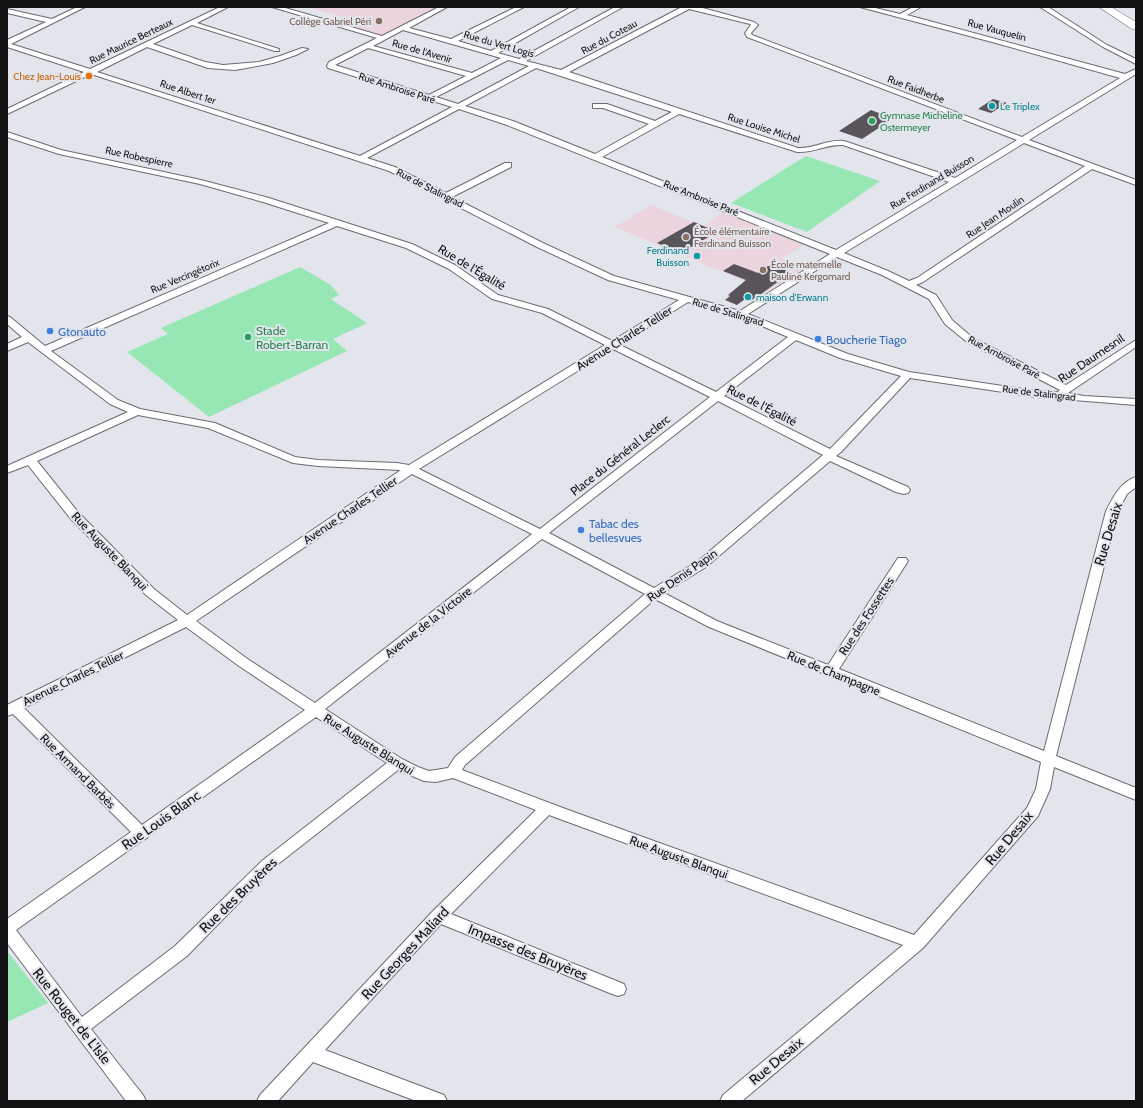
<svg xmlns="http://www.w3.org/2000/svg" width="1143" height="1108" font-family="Cabin,sans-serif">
	<rect width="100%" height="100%" fill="#e3e5ec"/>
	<!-- education -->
	<path fill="#ecd4de" d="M307 7H440L388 34 381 35 340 23 349 19Z
		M651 205 703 226 724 211 806 244 782 258 805 268 768 291 615 227Z"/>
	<!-- green -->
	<path fill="#97e7b4" d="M806 156 880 181 807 232 731 203Z
		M300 267 331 285 339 295 331 299 367 323 333 339 347 351 209 417 127 352 168 334 161 328Z
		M7 951 48 1003 7 1022Z"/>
	<!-- building -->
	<path fill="#585459" d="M993 99 1007 103 991 113 978 109Z
		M871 110 879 113 882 111 897 116 862 139 839 131Z
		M694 222 717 232 681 253 657 243Z
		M734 264 758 273 768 266H775L791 272 760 295 750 301 745 299 737 305 725 300 730 296 728 295 746 280 723 271Z"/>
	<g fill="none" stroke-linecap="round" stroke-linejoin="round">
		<!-- street casing -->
		<g stroke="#6a6b71" stroke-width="2">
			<path id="street" d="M77 7H85L11 44 90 69 220 7H228L197 23 279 49V51H275L192 25 153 44 205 62 223 65 259 62 280 56 302 48 308 49 296 55 273 63 235 70 208 68 147 47 97 72 360 156 452 107 328 68 327 66 329 62 377 38 272 7H282L382 36 439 7H447L409 28 451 39 516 7H524L458 41 491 51 571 7H579L498 53 519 59 615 7H623L526 61 561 70 682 7H699L754 22 758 25 751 33 752 35 1022 137 1120 78 992 42 860 7H871L900 14 913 7H921L907 15 1125 74 1136 69V74L1029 140 1136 180V185L1092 169 923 282 916 285 936 295 952 320 973 338 1066 385 1136 340V347L1068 393 1084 396 1136 399V405L1036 397 910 378 841 452 836 456 908 487 910 490 908 493 904 494 896 492 830 461 706 567 664 593 717 621 828 665 898 558H906L908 561 839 669 1044 751 1106 511C1113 498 1120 482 1136 477V487L1127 494 1118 511 1056 756 1136 788V800L1054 767 1050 789 1038 816 923 948 742 1101H720L723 1095 903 945 549 815 451 914 624 984 626 989 624 994 618 996 612 994 441 924 325 1050 444 1095 447 1101H416L313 1062 278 1101H257L260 1095 433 911 536 810 453 778 436 782 424 781 398 770 273 868 187 956 91 1029 143 1095 146 1101H126L7 943V919L131 832 13 714 7 716V705L178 620 146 595 70 518 28 465 7 473V466L128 412 110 404 28 342 7 351V344L22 337 7 324V316L10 317 45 346 329 223 263 202 200 184 59 154 7 137V132L61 150 201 180 269 198 412 244 455 265 498 295 548 309 612 341 679 300 608 280 537 247 389 171 91 74 7 114V109L84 72 7 47V40L46 22 7 13V9L52 19ZM689 9 750 24 751 25 745 33 747 37 1017 140 955 178 844 141C827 139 814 149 798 148L569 72ZM403 30 501 58 472 73 373 46ZM368 48 466 76 429 95 335 65ZM508 60 529 66 458 104 436 97ZM536 68 672 112 655 121 607 104H593V108H603L649 124 595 154 513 121 465 106ZM459 109 507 125 830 254 740 311 614 276 543 243 452 197 511 167V163H505L446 193 395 167 367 158ZM679 114 797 152C813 153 827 144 843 145L949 182 836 250 602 157ZM1024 143 1085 166 917 278 909 281 888 271 844 253ZM337 226 406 248 449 269 492 299 542 313 605 345 409 465 397 463 318 460 295 457 215 423 140 409 118 400 51 351ZM837 257 882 275 929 299 945 324 967 342 1060 390 1058 392 1036 391 909 372 848 354 748 314ZM688 302 738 316 788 337 716 392 620 345ZM796 340 840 358 901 376 830 449 724 396ZM613 349 710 397 540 529 419 469ZM718 401 823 455 698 561 654 588 549 533ZM138 415 208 428 293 463 318 466 401 470 187 615 154 589 78 512 37 461ZM412 474 532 534 315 703 249 660 196 621ZM542 539 645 594 455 757 448 768 429 771 418 767 402 759 325 709ZM655 599 709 627 1041 762 1036 789 1027 808 914 935 571 811 462 770 465 765ZM186 627 239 666 305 710 142 825 24 708ZM316 717 387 763 263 860 175 946 82 1017 16 930 143 840 147 838 148 836Z
				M1040 7H1048L1107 45 1136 59V64L1103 47Z"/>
		</g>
		<!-- primary casing -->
		<g stroke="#6a6b71" stroke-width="1">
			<path id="primary" d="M1099 7H1111L1136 22V30L1132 29Z"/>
		</g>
		<!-- street -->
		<use href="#street" fill="#fff" fill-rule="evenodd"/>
		<!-- primary -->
		<use href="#primary" fill="#fff" fill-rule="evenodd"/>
	</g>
	<!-- markers -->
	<g fill="#8d6e63" stroke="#e3e5ec" stroke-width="1.5">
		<circle cx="379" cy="21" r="4"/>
		<circle cx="686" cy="237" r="4"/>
		<circle cx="763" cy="270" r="4"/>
	</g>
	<circle fill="#e8710a" stroke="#e3e5ec" stroke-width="1.5" cx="89" cy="76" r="4"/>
	<g fill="#0f9aa8" stroke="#e3e5ec" stroke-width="1.5">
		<circle cx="992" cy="106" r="4"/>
		<circle cx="697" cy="256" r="4"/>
		<circle cx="748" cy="297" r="4"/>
	</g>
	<g fill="#2e9e5b" stroke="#e3e5ec" stroke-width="1.5">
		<circle cx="872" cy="121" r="4"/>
		<circle cx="248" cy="337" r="4"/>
	</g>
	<g fill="#3f7fe0" stroke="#e3e5ec" stroke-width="1.5">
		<circle cx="50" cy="331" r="4"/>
		<circle cx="818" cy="339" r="4"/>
		<circle cx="581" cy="530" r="4"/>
	</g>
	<g text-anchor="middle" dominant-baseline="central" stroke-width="4" stroke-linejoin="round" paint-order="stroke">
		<!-- far-education labels -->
		<g font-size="10" fill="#785e54" stroke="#e3e5ec" text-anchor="start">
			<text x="371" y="21" text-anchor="end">Collège Gabriel Péri</text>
			<text x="694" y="231">École élémentaire<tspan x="694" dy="12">Ferdinand Buisson</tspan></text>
			<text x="771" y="264">École maternelle<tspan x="771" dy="12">Pauline Kergomard</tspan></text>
		</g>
		<!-- far-street labels -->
		<g font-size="10" fill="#121215" stroke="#e3e5ec">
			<text transform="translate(997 30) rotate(15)">Rue Vauquelin</text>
			<text transform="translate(609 37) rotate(-28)">Rue du Coteau</text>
			<text transform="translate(131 41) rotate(-26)">Rue Maurice Berteaux</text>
			<text transform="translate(499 44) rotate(16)">Rue du Vert Logis</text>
			<text transform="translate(422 51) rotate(16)">Rue de l'Avenir</text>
			<text transform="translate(397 88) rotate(18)">Rue Ambroise Paré</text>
			<text transform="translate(916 89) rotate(21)">Rue Faidherbe</text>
			<text transform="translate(188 92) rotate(18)">Rue Albert 1er</text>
			<text transform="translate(764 128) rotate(18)">Rue Louise Michel</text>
			<text transform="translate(139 157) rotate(12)">Rue Robespierre</text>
			<text transform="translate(932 182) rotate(-31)">Rue Ferdinand Buisson</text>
			<text transform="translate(430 188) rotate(27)">Rue de Stalingrad</text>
			<text transform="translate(701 198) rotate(22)">Rue Ambroise Paré</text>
			<text transform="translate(995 217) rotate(-34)">Rue Jean Moulin</text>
			<text transform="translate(185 276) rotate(-23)">Rue Vercingétorix</text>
			<text transform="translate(728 312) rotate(17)">Rue de Stalingrad</text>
			<text transform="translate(1004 357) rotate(28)">Rue Ambroise Paré</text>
			<text transform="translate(1039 393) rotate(7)">Rue de Stalingrad</text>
		</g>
		<!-- far-food labels -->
		<g font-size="10" fill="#c56008" stroke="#e3e5ec" text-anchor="end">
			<text x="81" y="76">Chez Jean-Louis</text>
		</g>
		<!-- far-culture labels -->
		<g font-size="10" fill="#0d838f" stroke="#e3e5ec" text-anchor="start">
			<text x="1000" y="106">Le Triplex</text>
			<text x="689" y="250" text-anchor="end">Ferdinand<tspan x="689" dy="12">Buisson</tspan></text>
			<text x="756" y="297">maison d'Erwann</text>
		</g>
		<!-- far-leisure labels -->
		<g font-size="10" fill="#27864d" stroke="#e3e5ec" text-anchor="start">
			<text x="880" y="115">Gymnase Micheline<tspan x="880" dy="12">Ostermeyer</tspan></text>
		</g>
		<!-- street labels -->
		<g font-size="12" fill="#121215" stroke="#e3e5ec">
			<text transform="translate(472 267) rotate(31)">Rue de l'Égalité</text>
			<text transform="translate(624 338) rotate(-32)">Avenue Charles Tellier</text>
			<text transform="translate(1091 358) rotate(-34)">Rue Daumesnil</text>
			<text transform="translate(762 405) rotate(27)">Rue de l'Égalité</text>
			<text transform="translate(620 455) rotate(-38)">Place du Général Leclerc</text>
			<text transform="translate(350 510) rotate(-34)">Avenue Charles Tellier</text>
			<text transform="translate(110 551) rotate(46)">Rue Auguste Blanqui</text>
			<text transform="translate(682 575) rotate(-35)">Rue Denis Papin</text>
			<text transform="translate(866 616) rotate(-57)">Rue des Fossettes</text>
			<text transform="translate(428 622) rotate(-38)">Avenue de la Victoire</text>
			<text transform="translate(834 673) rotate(22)">Rue de Champagne</text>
			<text transform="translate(73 678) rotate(-26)">Avenue Charles Tellier</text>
			<text transform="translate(369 744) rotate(32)">Rue Auguste Blanqui</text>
			<text transform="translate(78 771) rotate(45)">Rue Armand Barbès</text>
			<text transform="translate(679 857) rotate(20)">Rue Auguste Blanqui</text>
		</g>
		<!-- leisure labels -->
		<g font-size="12" fill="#27864d" stroke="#e3e5ec" text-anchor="start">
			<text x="256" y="330">Stade<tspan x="256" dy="14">Robert-Barran</tspan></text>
		</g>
		<!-- shop labels -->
		<g font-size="12" fill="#366cbe" stroke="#e3e5ec" text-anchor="start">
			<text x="58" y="331">Gtonauto</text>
			<text x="826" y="339">Boucherie Tiago</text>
			<text x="589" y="523">Tabac des<tspan x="589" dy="14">bellesvues</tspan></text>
		</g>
		<!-- near-street labels -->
		<g font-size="14" fill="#121215" stroke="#e3e5ec">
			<text transform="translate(1108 534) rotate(-73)">Rue Desaix</text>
			<text transform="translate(161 820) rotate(-35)">Rue Louis Blanc</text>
			<text transform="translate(1009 838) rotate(-50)">Rue Desaix</text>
			<text transform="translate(238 895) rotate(-44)">Rue des Bruyères</text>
			<text transform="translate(528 952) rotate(22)">Impasse des Bruyères</text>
			<text transform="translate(405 953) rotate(-47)">Rue Georges Maliard</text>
			<text transform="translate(72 1016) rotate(52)">Rue Rouget de L'Isle</text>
			<text transform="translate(776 1061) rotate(-40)">Rue Desaix</text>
		</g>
	</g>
	<!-- border -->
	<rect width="1143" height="1108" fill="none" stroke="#121215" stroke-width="16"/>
</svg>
